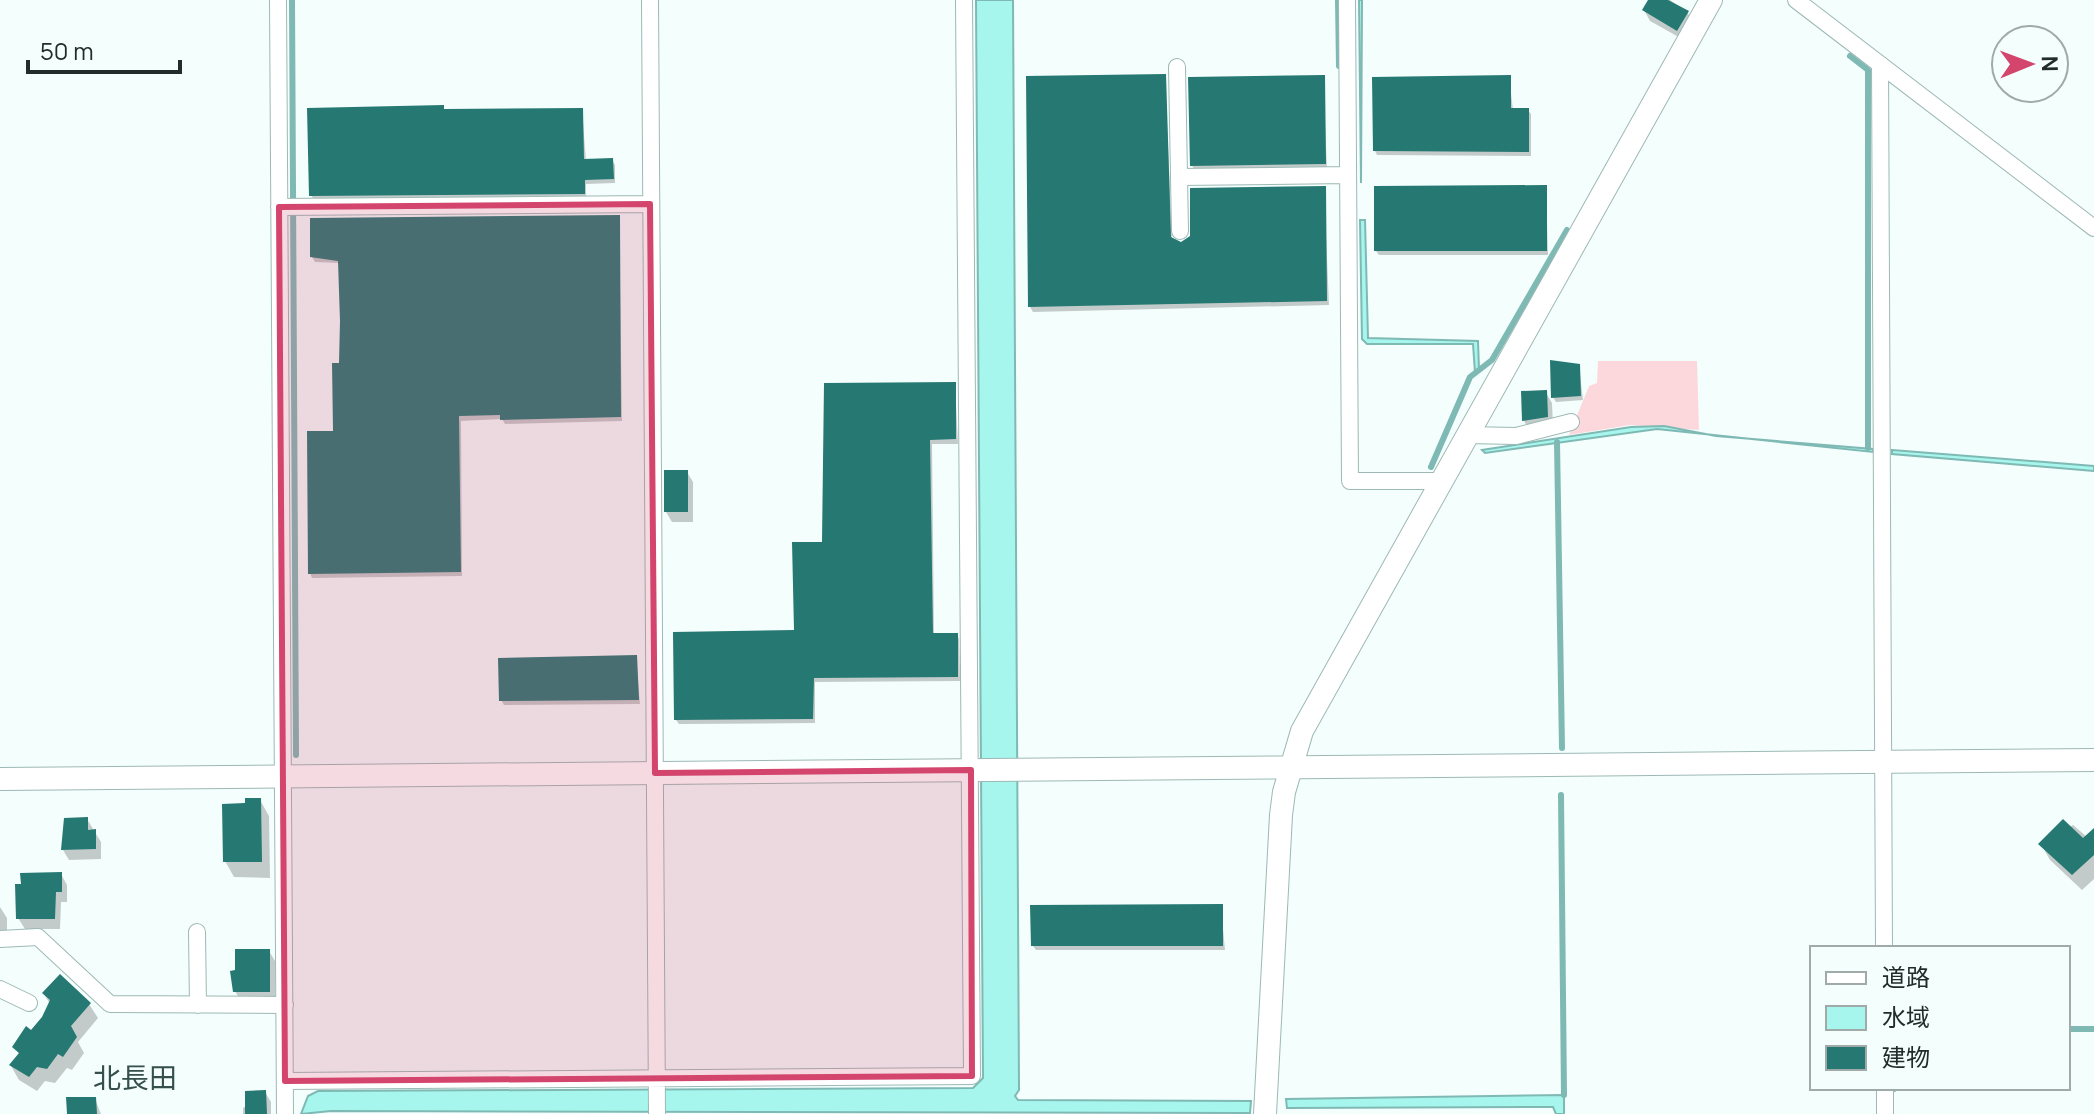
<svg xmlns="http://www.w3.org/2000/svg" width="2094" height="1114" font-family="Manrope,'Noto Sans JP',sans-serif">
	<rect width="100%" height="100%" fill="#f3fefd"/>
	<!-- green -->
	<path fill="#fcd8dd" d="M1598 361H1697L1699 430 1630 425 1569 435 1589 386 1597 383Z"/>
	<!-- water -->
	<path fill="#a7f6ee" stroke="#7fb9b4" stroke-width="2" d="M976 0H1013L1019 1090 1015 1096 1018 1100 1251 1101 1250 1113 331 1111 301 1114 308 1096 318 1091 973 1088 983 1078Z
		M1359 0H1362L1361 183Z
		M1360 220H1365L1368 338 1478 341 1479 370 1475 372 1473 344H1367L1362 339Z
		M1664 426 1716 436 1873 449V452L1657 429 1485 453 1482 450 1631 427Z
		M1892 450 2094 466V471L1892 454Z
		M1564 1095V1114H1556L1553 1107 1287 1108 1286 1099Z"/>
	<!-- shadow -->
	<path fill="#0003" d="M1651 0H1670L1687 12 1694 23 1684 40 1650 21 1644 10Z
		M1165 76 1172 240 1181 244 1324 188 1329 305 1033 312 1030 307Z
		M1323 77 1327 168 1194 170 1192 165Z
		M1509 77 1513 110H1528L1531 114V156L1377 155 1375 151Z
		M582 110 586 161 612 160 615 165V183L586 184V198L314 200 311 195Z
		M1546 187 1548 255H1379L1376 251Z
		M619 217 622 421 505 424 502 419 461 421 462 576 312 578 310 573 336 433 341 365 340 263 315 262 312 257Z
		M1579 366 1583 400 1556 402 1553 397Z
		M955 384 958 444H932L934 635H957L959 639 960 681 815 682V723L679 724 676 720 796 632 824 544Z
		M1546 393 1552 403 1553 427 1530 431 1524 421Z
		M687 472 693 482V522H672L666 512Z
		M636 657 640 704 504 705 501 700Z
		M260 800 269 816 270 878 234 877 225 861 247 805Z
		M87 819 101 842V859L69 860 63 850Z
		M2073 825 2094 843V879L2082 890 2050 860 2041 844Z
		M61 874 67 885V902H61L60 929H25L18 918Z
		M1221 906 1225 950H1036L1033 946Z
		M0 907 7 918V936H0Z
		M269 951 275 961V1002H241L235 991 237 972Z
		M44 994 89 1004 98 1018 78 1042 84 1053 72 1070 67 1068 55 1083 45 1081 37 1091 19 1080 11 1066 20 1055 15 1047 44 1018 50 1004Z
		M265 1092 271 1102V1114H243V1108Z
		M95 1099 101 1114H69Z"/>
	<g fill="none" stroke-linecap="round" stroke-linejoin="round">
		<!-- stream -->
		<path stroke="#7fb9b4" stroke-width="6" d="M292 0 296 755
			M1338 0 1339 66
			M1850 56 1868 70V448
			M1557 442 1562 748
			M1431 467 1470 377 1492 360 1567 230
			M1561 795 1564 1095
			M2068 1029H2094
			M1894 1089V1088"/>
	</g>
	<!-- building -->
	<path fill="#267872" d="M1648 0H1668L1689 11 1677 31 1642 10Z
		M1166 74 1171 237 1181 242 1190 236V188L1326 186 1327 301 1028 307 1026 76Z
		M1325 75 1326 164 1190 166 1188 77Z
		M1511 75V108H1529V152L1373 151 1372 77Z
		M444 105V109L583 108 584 159 613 158 614 179 585 180V194L309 196 307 108Z
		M1547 185V251H1374V186Z
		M620 215 621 417 500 420V415L459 416 461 572 308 574 307 431H333L332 363H339L340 321 338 261 310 257V218Z
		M1550 360 1580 364 1581 396 1551 398Z
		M956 382V439L930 440 933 633H958V677L814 678 813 719 674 720 673 632 794 630 792 542H822L824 383Z
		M1547 390 1548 417 1522 421 1521 391Z
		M664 470H688V512H664Z
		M637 655 639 700 499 701 498 658Z
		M245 798H261L262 862H223L222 804 245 803Z
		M88 817V830L96 829V849L61 850 64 818Z
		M2063 819 2083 838 2094 828V855L2072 875 2038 844Z
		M62 872V892H56L55 919H16L15 884H21L20 873Z
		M1223 904V946H1031L1030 905Z
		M235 949H270V992H233L230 971 235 970Z
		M60 974 91 1003 71 1026 77 1037 63 1057 58 1054 47 1069 37 1067 29 1077 9 1065 19 1053 12 1047 26 1026 31 1030 42 1017 50 1000 42 993Z
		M266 1090 267 1114H245V1091Z
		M66 1097H96L97 1114H67Z"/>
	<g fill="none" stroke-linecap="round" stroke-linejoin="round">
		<!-- minor casing -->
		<g stroke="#9db9b5" stroke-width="18">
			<path id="minor" d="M278 0 285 1114
				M650 0 657 1114
				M1347 0 1350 481H1442
				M1796 0 2094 228
				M1880 64 1884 948
				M1177 67 1180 231
				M1179 177 1348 175
				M279 207 650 204
				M1467 435 1516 436 1571 422
				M197 932 198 1005
				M0 939 38 937 110 1004 285 1005
				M0 989 29 1003
				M285 1081 972 1076 964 0
				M1885 1088V1114"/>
		</g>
		<!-- tertiary casing -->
		<g stroke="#9db9b5" stroke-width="24">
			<path id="tertiary" d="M0 779 2094 760
				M1265 1114 1281 815 1284 792 1302 731 1711 0"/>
		</g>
		<!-- minor -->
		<use href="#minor" stroke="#fff" stroke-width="16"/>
		<!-- tertiary -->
		<use href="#tertiary" stroke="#fff" stroke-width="22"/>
	</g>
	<!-- marked area -->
	<path fill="#d3456c" fill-opacity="0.2" stroke="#d3456c" stroke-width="6" stroke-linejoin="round" d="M650 204 655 773 971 770 972 1076 285 1081 279 207Z"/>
	<g text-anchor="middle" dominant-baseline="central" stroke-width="8" stroke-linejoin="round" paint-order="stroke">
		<!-- quarter labels -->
		<g font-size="28" fill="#354f4c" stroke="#f3fefd">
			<text x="135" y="1077">北長田</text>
		</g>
	</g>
	<!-- legend -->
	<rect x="1810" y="946" width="260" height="144" fill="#f3fefd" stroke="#9faaa9" stroke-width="2"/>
	<rect x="1826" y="972" width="40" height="12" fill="#ffffff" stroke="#9faaa9" stroke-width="2"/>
	<text x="1882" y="986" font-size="24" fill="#212c2b">道路</text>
	<rect x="1826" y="1006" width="40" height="24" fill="#a7f6ee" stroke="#9faaa9" stroke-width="2"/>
	<text x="1882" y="1026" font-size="24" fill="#212c2b">水域</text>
	<rect x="1826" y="1046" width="40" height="24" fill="#267872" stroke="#9faaa9" stroke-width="2"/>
	<text x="1882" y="1066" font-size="24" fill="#212c2b">建物</text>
	<!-- north arrow -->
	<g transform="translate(2030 64) rotate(89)"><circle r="38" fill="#f3fefd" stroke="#9faaa9" stroke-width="2"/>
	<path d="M0-6L14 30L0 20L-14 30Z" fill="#d3456c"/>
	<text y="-12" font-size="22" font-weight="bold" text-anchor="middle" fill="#212c2b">N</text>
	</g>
	<!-- scale -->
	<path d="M28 60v12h152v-12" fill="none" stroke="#212c2b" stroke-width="4"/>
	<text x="40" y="60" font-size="24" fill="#212c2b" stroke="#f3fefd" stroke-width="6" paint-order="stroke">50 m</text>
</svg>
